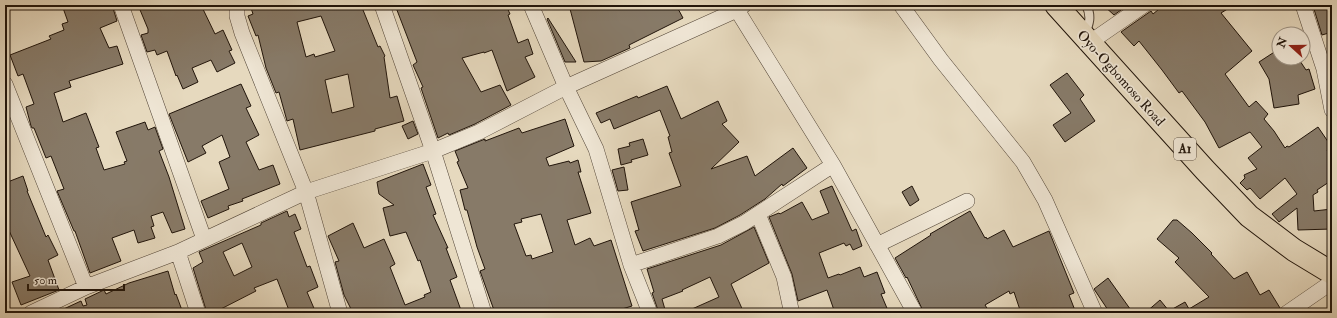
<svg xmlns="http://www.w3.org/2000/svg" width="1337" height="318" font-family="'IM FELL Double Pica',serif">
	<rect width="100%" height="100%" fill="#e6d9be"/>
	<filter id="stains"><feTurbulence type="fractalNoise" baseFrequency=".005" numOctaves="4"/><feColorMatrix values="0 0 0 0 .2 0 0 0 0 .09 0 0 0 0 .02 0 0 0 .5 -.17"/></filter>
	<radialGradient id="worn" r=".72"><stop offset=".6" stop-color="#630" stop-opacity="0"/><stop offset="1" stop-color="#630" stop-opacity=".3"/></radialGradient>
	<!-- building -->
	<path fill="#877a68" stroke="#20140a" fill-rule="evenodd" d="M62 5H112L117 21 100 28 109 48 117 46 123 64 69 81 71 87 54 93 63 122 86 113 99 147 96 148 104 170 125 164 124 162 127 161 116 132 145 122 148 130 155 127 163 149 159 151 169 177 185 229 172 233 163 212 151 216 154 226 151 227 155 238 138 243 134 230 112 238 121 261 90 273 75 231H74L57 191 64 189 51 156 46 158 34 128H32L31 126 26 107 34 104 23 74 18 76 10 55 51 39 49 36 64 30 62 24 68 22Z
		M138 5H201L215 34 223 30 232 50 229 51 235 63 217 72 211 60 192 68 198 82 183 89 177 75 176 76 167 51 157 55 155 50 147 52 141 35 148 33V29Z
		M250 5H361L378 47 380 46 385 56 384 57 390 98 397 96 404 121 375 129V131L300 150 293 119 287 121 279 92 276 93 266 68 258 35 256 36 248 16 253 14ZM321 16 335 51 315 57 314 54 306 57 297 22ZM348 74 354 107 332 113 325 80Z
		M395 5H506L510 14 508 15 518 43 528 39 533 54 525 57 535 77 507 91 492 50 484 53V52L462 58 481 92 500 85 511 105 475 124 449 135 448 133 438 138 421 88 423 87 413 65 417 62Z
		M569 5H676L683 18 629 45 630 48 601 61 584 62Z
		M1103 5H1128L1114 15Z
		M1164 5H1234L1221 13 1252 51 1225 74 1249 107 1256 101 1268 114 1264 119 1274 131 1285 148 1287 146 1289 147 1318 127 1331 146 1327 150 1332 158V180L1317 190 1318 192 1313 195 1314 211 1332 209V229L1298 230 1297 208 1279 222 1272 214 1297 194 1285 178 1260 199 1250 188 1247 190 1240 183 1245 178 1244 175 1257 169 1248 158 1262 147 1250 132 1219 148 1205 122 1182 91 1179 93 1162 70 1139 41 1134 46 1121 32 1151 11 1153 14Z
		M1317 5H1332V32L1322 35 1313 6Z
		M548 18 576 62H565L547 19Z
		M1279 49V58H1298L1306 70 1309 69 1315 89 1298 95 1299 104 1274 108 1269 79 1259 62Z
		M1067 73 1084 95 1080 99 1095 121 1065 142 1053 125 1071 113 1050 85Z
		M241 84 251 106 246 108 259 135 246 142 259 170 273 165 280 184 242 199 243 201 228 206 229 209 208 218 201 201 229 189 219 162 230 157 222 135 202 146 206 153 188 162 169 114Z
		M667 86 681 119 718 101 727 121 722 124 739 142 711 169 747 156 755 176 793 148 807 168 783 186 782 184 765 199 740 215 715 228 643 251 635 231 639 230 631 202 681 186 669 153 672 152 668 137 670 136 660 110 614 129 610 119 601 123 596 113 637 96 638 98Z
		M565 119 574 146 546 158 549 166 569 161 570 163 578 160 581 172H578L591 213 567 220 575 245 590 238 594 246 611 240 632 306 609 313H495L480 271 485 269 477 247 467 210H465L460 190 468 188 457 162 459 161 455 151 485 139V141L519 128 522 133ZM541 214 553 252 532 259 531 255 526 256 514 224 522 222 521 219Z
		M413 121 418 134 408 139 402 126Z
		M643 139 648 155 631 160 632 162 621 165 618 149 630 146 629 143Z
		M423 164 431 185 426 187 436 214 433 215 448 248H446L457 277 450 280 462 313H353L344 295 335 262 339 261 328 236 353 223 364 248 384 239 395 264 390 267 405 305 425 297 424 295 431 292 420 260 418 261 406 232 390 236 383 208 394 205 379 194 377 182Z
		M624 167 628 190 618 191 612 170Z
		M23 176 28 191H27L46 237 48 235 58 255 48 260 59 290 21 305 12 282 30 276 5 222V183Z
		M832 186 852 231 856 229 862 246 853 250 850 244 846 246 844 243 819 253 828 278 839 274 840 275 860 267 864 277 877 272 885 293 881 294 889 313H835L827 290 798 301 792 274 769 217 779 213 780 214 802 202 812 220 829 213 820 191Z
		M912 186 919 200 910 206 902 192Z
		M287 211 289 217 295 214 301 229 294 232 307 267 310 266 318 287 307 292 316 313H290L277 279 254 288 256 291 217 311 207 313 193 268 203 262 199 252 261 225V223ZM242 243 252 267 234 276 223 252Z
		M970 211 985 238 986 237 987 239 1004 230 1013 247 1049 231 1074 293 1069 295 1076 313H1021L1014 292 1010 294 1009 291 985 305 990 313H924L907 277 906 278 895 258 931 235 930 234Z
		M1173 220H1177L1192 233 1212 253 1211 254 1234 279 1247 272 1260 295 1269 290 1280 308 1278 312 1276 313H1145L1160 300 1169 311 1185 302 1189 309 1209 297 1175 262 1179 258 1157 239Z
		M754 227 769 263 731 284 744 313H683L719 297 710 277 682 290 683 291 662 299 666 313H659L652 293 654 292 647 269 721 245Z
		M168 271 175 295 176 294 183 313H55L81 301 83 306 87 305 85 299 104 290 106 294 129 283Z
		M1108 278 1133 313H1110L1094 289Z"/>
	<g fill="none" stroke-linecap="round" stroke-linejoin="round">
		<!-- service casing -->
		<g stroke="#524537" stroke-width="10">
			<path id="service" d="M1085 34C1089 24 1092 16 1086 5"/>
		</g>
		<!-- minor casing -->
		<g stroke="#524537" stroke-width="16">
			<path id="minor" d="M121 5 204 239
				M237 5V16L242 33 306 192 340 313
				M382 5 433 151 484 313
				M531 5 566 87 596 149 631 265 650 313
				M901 5 941 60 1023 162 1045 200 1095 313
				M1303 5 1324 69 1332 110
				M737 10 833 165 915 313
				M1089 43 1144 5
				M5 84 86 287
				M758 214 784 277 790 305 792 313
				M877 245 967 201
				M178 252 198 313
				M631 265 718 236 744 223 833 165
				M31 313 86 287 178 252 306 192 433 151 479 132 566 87 737 10 744 5
				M1287 313 1332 282"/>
		</g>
		<!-- trunk casing -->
		<g stroke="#20140a" stroke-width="24">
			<path id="trunk" d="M1056 5 1205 170 1249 216 1294 250 1332 273"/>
		</g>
		<!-- service -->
		<use href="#service" stroke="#efe6d5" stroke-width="8"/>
		<!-- minor -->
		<use href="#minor" stroke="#efe6d5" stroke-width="15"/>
		<!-- trunk -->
		<use href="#trunk" stroke="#e6d9be" stroke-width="22"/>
	</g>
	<g text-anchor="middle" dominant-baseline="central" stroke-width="3.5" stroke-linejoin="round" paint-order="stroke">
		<!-- shield labels -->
		<rect fill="#efe6d5" stroke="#5e5347" stroke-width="1" x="1174" y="138" width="22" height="22" rx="3"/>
		<g font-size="13" font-weight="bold" fill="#20140a">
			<text x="1185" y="149">A1</text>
		</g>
		<!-- street labels -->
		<g font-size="14" fill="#20140a" stroke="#efe6d5">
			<text transform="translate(1121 78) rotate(48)">Oyo-Ogbomoso Road</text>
		</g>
	</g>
	<!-- margin -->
	<rect width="1337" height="318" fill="none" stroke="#e6d9be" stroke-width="20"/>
	<rect x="6" y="6" width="1325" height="306" fill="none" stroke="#20140a" stroke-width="2"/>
	<rect x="10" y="10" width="1317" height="298" fill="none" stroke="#20140a"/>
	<!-- north arrow -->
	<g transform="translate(1291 46) rotate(291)"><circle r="19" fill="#efe6d5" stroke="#9c9284"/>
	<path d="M0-3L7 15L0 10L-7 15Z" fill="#8f2418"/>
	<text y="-6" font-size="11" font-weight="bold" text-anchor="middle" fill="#20140a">N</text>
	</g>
	<!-- scale -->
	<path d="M28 284v6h96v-6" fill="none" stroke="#20140a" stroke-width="2"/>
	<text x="34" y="284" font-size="12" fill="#20140a" stroke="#efe6d5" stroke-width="3" paint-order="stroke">50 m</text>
	<rect width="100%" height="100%" filter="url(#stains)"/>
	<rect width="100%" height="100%" fill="url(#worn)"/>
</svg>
